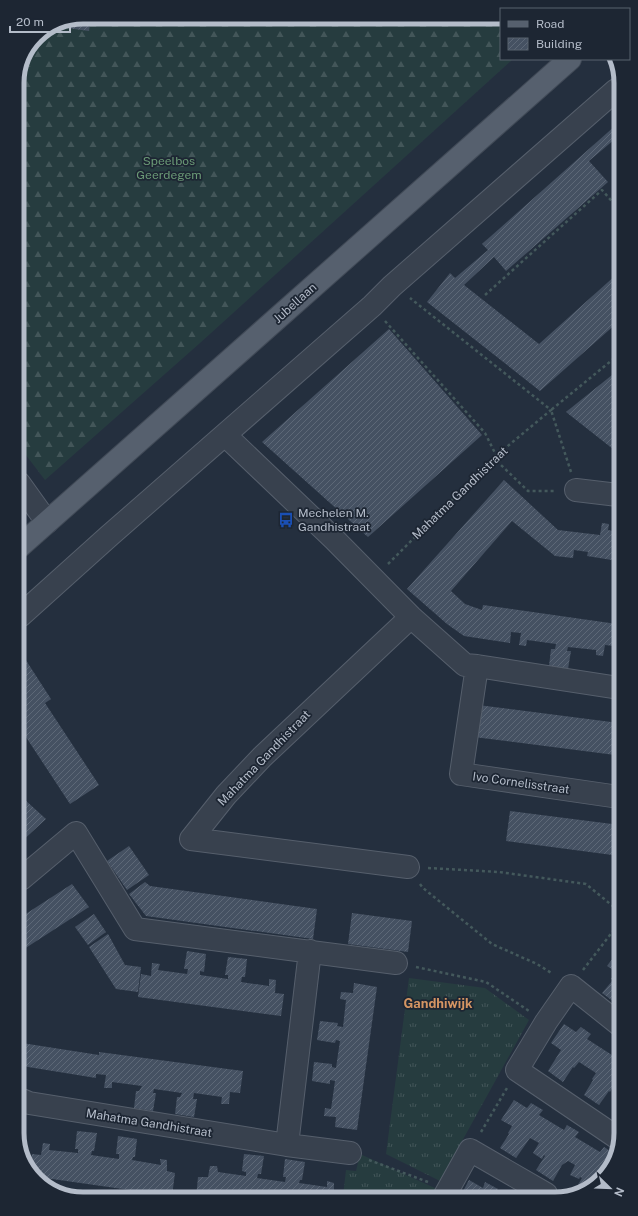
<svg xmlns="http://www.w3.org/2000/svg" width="638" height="1216" font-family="'Public Sans',sans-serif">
	<defs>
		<pattern id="grass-tufts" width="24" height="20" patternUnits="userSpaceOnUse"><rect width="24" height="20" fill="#263c3f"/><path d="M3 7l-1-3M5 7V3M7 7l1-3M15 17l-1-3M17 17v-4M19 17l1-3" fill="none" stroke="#435659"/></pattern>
		<pattern id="forest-firs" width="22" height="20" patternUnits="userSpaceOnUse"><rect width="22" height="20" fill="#263c3f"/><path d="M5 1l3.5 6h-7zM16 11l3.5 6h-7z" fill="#435659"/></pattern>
		<pattern id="building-hatch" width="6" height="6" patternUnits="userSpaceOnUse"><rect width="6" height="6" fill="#455162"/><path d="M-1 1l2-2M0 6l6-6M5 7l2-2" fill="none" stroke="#5d6877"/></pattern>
	</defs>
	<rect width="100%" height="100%" fill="#242f3e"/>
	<!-- grass -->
	<path fill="url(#grass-tufts)" d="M409 978 485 988 529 1020 440 1181 386 1154Z
		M360 1154 437 1189 434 1195 343 1196 346 1170 356 1171Z"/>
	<!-- forest -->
	<path fill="url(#forest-firs)" d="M83 17H501V59H513L200 343 45 480 19 446 17 79 36 36Z"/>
	<!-- building -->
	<path fill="url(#building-hatch)" d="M83 17H91L89 31 59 27Z
		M616 125V140L615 139 589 161 608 182 506 271 494 257 464 285 539 344 617 274V323L540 391 427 302 450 273 455 278 488 250 482 244Z
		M389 329 482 435 368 537 262 442Z
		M617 371 618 416V453L566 412Z
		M504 480 558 530 600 535 602 523 609 524 608 530 618 532V561L587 556 588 552 574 550 573 558 555 556 512 521 451 591 465 604 482 610 483 605 617 624 614 646 605 645 603 656 596 655V650L568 647 567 651H571L568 669 549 666 551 649H555L556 644 527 640 526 646 519 645 521 633 511 632 510 643 464 636 447 624 407 589Z
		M20 651 51 699 45 703 99 785 70 804 20 728Z
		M478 705 619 723 615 755 474 737Z
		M24 799 46 819 21 842 20 802Z
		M510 811 620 825V856L506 841Z
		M129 846 149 875 127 890 107 861Z
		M145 882 150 886 317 909 313 939 146 916 129 894Z
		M72 884 89 907 21 951V917Z
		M352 913 412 921 408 952 348 944Z
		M94 914 106 932 88 945 75 927Z
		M108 934 125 965 141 967 138 992 116 989 89 947Z
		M620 949V1001L618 1005 602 993 613 980 611 979 616 972 607 966Z
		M187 951 206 954 204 972 200 971V975L228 979V975H225L228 957 247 959 245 977H242L241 982 269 986V979L276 980 275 993 284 994 281 1016 138 997 141 974 151 976 152 963 160 964 158 970 187 974 188 969H184Z
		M354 983 377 987 357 1130 335 1127 336 1117 324 1116 325 1108 331 1109 335 1081 330 1080V1084L312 1081 314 1062 332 1064V1067L336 1068 338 1054 340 1041 336 1040 335 1043 317 1040 320 1021 338 1023 337 1026 343 1027 346 1000 340 999 341 992 353 993Z
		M564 1024 576 1032 581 1027 591 1034 587 1039 612 1055 617 1051 621 1053V1090L614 1085 610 1092 609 1091 599 1105 584 1095 593 1080 592 1079 596 1073 579 1062 574 1068 573 1067 563 1082 548 1071 561 1050 551 1043Z
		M22 1043 99 1055V1052L243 1071 240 1093 230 1092 229 1104H221L222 1097 194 1093 193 1099H197L194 1117 175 1114 177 1097H180L182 1093 154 1089 153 1093H156L153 1111 134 1108 136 1091H139L142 1086 112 1082V1088H104L106 1075 96 1074V1078L22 1066Z
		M514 1100 527 1108 531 1103 543 1110 539 1115 564 1130 567 1125 579 1132 575 1137 600 1152 604 1147 615 1154 611 1160 612 1161 610 1170 580 1194H575L573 1193 582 1178 580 1177 579 1179 570 1175 575 1165 568 1161 562 1165 553 1181 536 1170 545 1156 544 1155 542 1159 533 1153 539 1143 530 1138 516 1158 500 1148 509 1134 508 1133 512 1126 501 1120Z
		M77 1131 97 1133 94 1151H92L91 1155 119 1159V1154H116L118 1136 137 1139 135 1157H133L132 1160 161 1165 160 1159 167 1160V1171L175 1173 172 1196 38 1177 30 1168 32 1154 41 1155 43 1143 50 1144 49 1150 78 1153V1149H75Z
		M244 1154 264 1156 261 1174H258L257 1178 285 1182 286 1177H283L285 1159 305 1162 302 1180H300L299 1183 327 1187V1181L334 1183V1193L342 1196 196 1198 198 1177H208L210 1166H217L218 1172 246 1176V1172L242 1171Z
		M469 1180 483 1188 485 1182 498 1189 494 1195H461Z"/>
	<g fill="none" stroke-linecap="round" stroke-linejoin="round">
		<!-- minor casing -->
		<g stroke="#565f6c" stroke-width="24">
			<path id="minor" d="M225 435 334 539 411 617 465 665 477 666 619 688
				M19 483 47 522
				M576 490 618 495
				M20 616 109 536 372 306 392 286 616 90
				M477 666 461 774 619 797
				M191 839 226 795 262 757 411 617
				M191 839 408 867
				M21 879 76 833 135 929 396 963
				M22 1100 29 1103 287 1145 350 1153
				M619 1139 517 1070 546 1022 571 986 620 1025
				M287 1145 310 951
				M445 1195 470 1150 546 1194"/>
		</g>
		<!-- major casing -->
		<g stroke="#414a57" stroke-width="24">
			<path id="major" d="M19 547 570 59"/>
		</g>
		<!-- path -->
		<path stroke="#44595c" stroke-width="2.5" stroke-dasharray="3 3" stroke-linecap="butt" d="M485 295 602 190 617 207
			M385 321 485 433 501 465 528 491H555
			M571 472 551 410 617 356
			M388 564 497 455 551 410 410 298
			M428 868 499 872 586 884 620 912
			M420 884 423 888 492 944 537 964 553 974
			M416 967 486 982 529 1011
			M583 970 620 922
			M481 1132 507 1088
			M369 1160 428 1182"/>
		<!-- minor -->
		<use href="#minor" stroke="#38414e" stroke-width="22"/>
		<!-- major -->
		<use href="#major" stroke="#56606e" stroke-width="22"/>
	</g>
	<!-- icons -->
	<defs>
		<g id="bus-bare" transform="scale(1.2)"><path d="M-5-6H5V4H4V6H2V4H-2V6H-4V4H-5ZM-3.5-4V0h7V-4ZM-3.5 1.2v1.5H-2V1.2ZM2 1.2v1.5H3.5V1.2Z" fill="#1a4fb4" stroke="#1d2633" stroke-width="2.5" paint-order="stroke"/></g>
	</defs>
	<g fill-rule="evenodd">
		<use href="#bus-bare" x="286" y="520"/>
	</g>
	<g text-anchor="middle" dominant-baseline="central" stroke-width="3.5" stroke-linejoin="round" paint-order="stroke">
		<!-- park labels -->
		<g font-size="12" fill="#6b9a76" stroke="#1d2633">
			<text x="169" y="161">Speelbos<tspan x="169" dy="14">Geerdegem</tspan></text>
		</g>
		<!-- street labels -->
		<g font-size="12" fill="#b4bcc9" stroke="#1d2633">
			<text transform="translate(295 303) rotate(-42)">Jubellaan</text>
			<text transform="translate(460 493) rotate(-44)">Mahatma Gandhistraat</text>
			<text transform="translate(264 758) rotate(-46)">Mahatma Gandhistraat</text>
			<text transform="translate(521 783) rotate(8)">Ivo Cornelisstraat</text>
			<text transform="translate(149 1123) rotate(9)">Mahatma Gandhistraat</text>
		</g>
		<!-- poi labels -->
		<g font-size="12" fill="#b4bcc9" stroke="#1d2633" text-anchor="start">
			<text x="298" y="513">Mechelen M.<tspan x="298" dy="14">Gandhistraat</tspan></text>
		</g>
		<!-- neighbourhood labels -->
		<g font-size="13" font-weight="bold" fill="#d59563" stroke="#1d2633">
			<text x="438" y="1003">Gandhiwijk</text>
		</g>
	</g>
	<!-- crop -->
	<path d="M0 0H638V1216H0ZM83 24H555A59 59 0 0 1 614 83V1133A59 59 0 0 1 555 1192H83A59 59 0 0 1 24 1133V83A59 59 0 0 1 83 24Z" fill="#1d2633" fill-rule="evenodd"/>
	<path fill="none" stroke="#b4bcc9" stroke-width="5" d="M83 24H555A59 59 0 0 1 614 83V1133A59 59 0 0 1 555 1192H83A59 59 0 0 1 24 1133V83A59 59 0 0 1 83 24Z"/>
	<!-- legend -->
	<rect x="500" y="8" width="130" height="52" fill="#1d2633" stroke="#59626f"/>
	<rect x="508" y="21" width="20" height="6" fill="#56606e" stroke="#59626f"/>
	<text x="536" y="28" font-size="12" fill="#b4bcc9">Road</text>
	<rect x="508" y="38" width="20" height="12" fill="url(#building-hatch)" stroke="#59626f"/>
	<text x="536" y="48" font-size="12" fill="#b4bcc9">Building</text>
	<!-- north arrow -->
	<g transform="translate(610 1188) rotate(113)" stroke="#1d2633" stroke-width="3" paint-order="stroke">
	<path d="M0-3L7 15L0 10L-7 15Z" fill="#b4bcc9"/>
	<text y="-6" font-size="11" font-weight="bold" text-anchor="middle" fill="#b4bcc9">N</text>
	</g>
	<!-- scale -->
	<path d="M10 26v6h60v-6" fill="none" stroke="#b4bcc9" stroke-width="2"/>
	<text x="16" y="26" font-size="12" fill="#b4bcc9" stroke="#1d2633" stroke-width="3" paint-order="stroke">20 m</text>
</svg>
